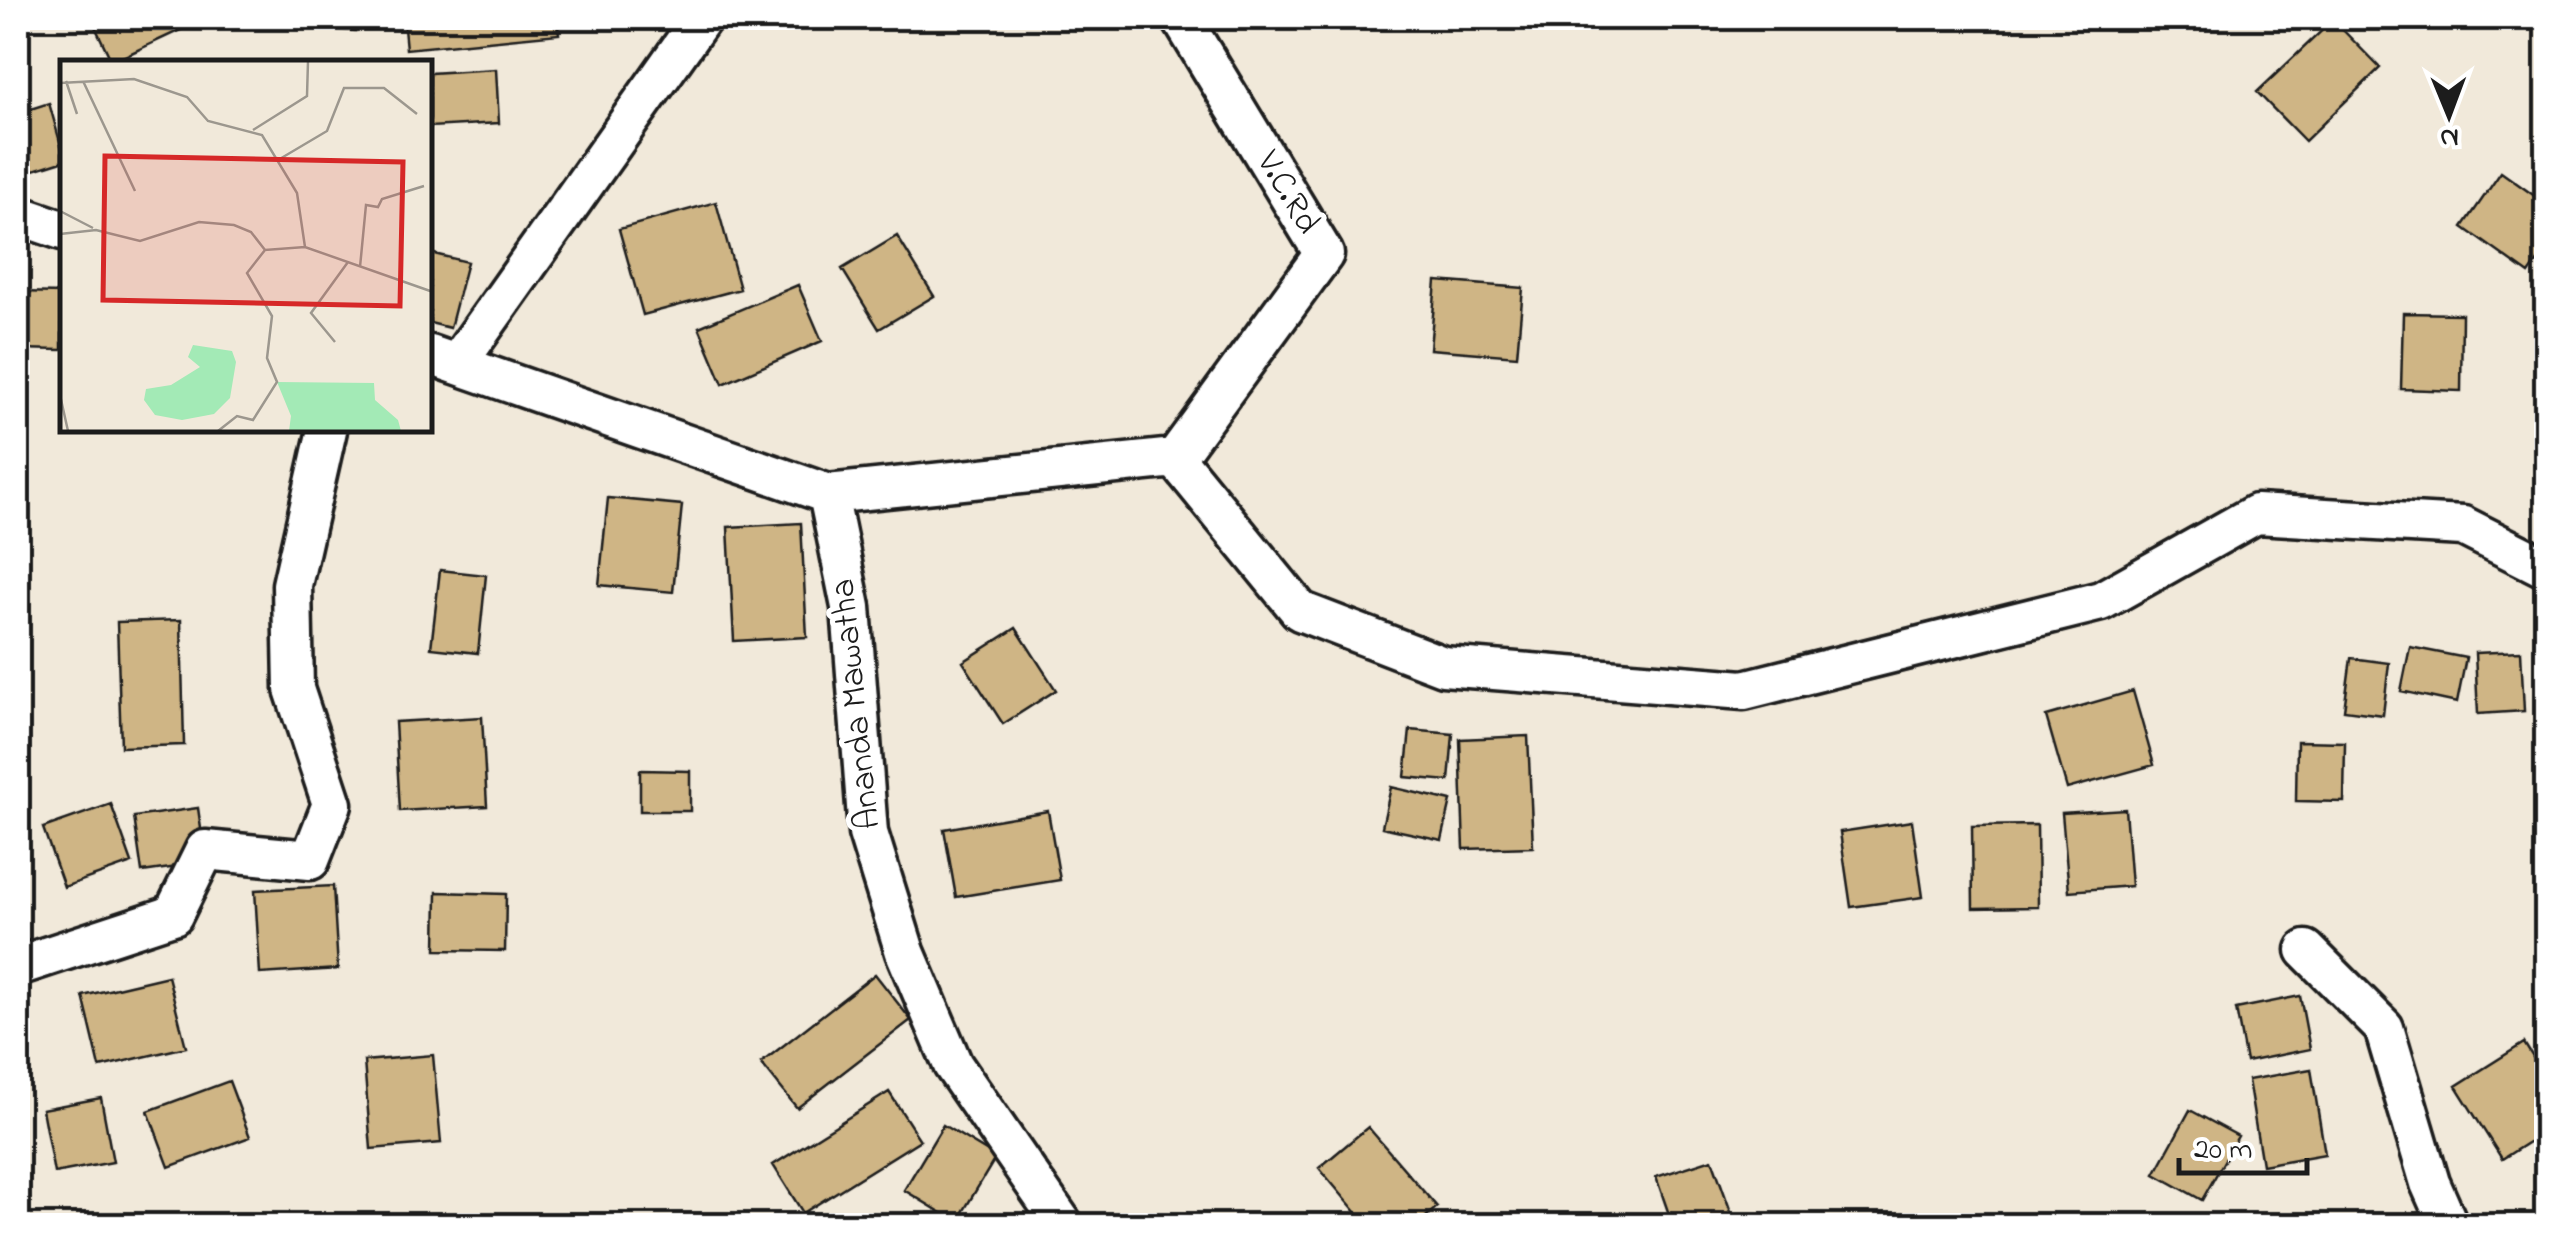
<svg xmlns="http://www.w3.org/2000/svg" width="2564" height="1243" font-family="'Indie Flower',sans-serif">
	<rect width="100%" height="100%" fill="#f1e9da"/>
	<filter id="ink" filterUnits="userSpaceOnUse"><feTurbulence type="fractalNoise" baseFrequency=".01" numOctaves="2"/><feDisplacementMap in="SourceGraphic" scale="20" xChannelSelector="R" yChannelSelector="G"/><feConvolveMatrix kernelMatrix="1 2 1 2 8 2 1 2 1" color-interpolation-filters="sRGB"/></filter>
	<g filter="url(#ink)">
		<!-- building -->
		<path fill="#cfb585" stroke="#1c1c1c" stroke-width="2.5" d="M91 18H201L202 20 112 62Z
			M250 18H356L355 31 249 23Z
			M403 18H557L559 34 406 49Z
			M2333 20 2380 68 2305 141 2257 92Z
			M496 69 499 123 430 127V73Z
			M49 103 62 149V161L18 175V113Z
			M2501 172 2546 204V250L2529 274 2463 227Z
			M716 202 740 289 643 315 619 229Z
			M897 236 934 296 879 329 842 269Z
			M430 253 467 262 450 328 430 323Z
			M1436 281 1523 288 1517 356 1430 349Z
			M798 285 822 341 723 384 699 327Z
			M18 292 62 293V350L18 349Z
			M2403 313 2462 314 2461 391 2401 389Z
			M608 498 682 505 673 592 599 585Z
			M801 523 807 637 734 641 728 527Z
			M440 570 486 575 478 653 431 648Z
			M181 620 184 745 121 747 117 622Z
			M1016 628 1056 690 1003 724 963 662Z
			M2410 647 2466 658 2457 703 2401 691Z
			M2521 651 2524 711 2478 714 2475 653Z
			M2351 658 2389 663 2383 715 2344 710Z
			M2133 691 2154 765 2067 789 2046 716Z
			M482 717 487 806 400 811 395 722Z
			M1410 730 1453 734 1449 781 1405 777Z
			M1528 736 1533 847 1464 849 1460 739Z
			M2297 741 2345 742 2344 802 2296 801Z
			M640 770 690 771V811H640Z
			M1391 787 1451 801 1442 840 1382 827Z
			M111 804 132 863 64 887 43 828Z
			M198 808 206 863 142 872 134 817Z
			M2125 809 2131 886 2069 891 2062 813Z
			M1048 811 1060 880 956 897 944 829Z
			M1912 821 1923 897 1851 907 1840 832Z
			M2037 825 2038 907 1973 908 1972 826Z
			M333 886 338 969 260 974 255 890Z
			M437 892 506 894 505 951 436 950Z
			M875 974 911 1020 797 1108 761 1063Z
			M168 976 186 1047 100 1067 83 996Z
			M2300 996 2310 1049 2246 1062 2236 1009Z
			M2524 1043 2546 1078V1131L2502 1159 2456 1086Z
			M433 1055 441 1143 371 1149 364 1061Z
			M2311 1069 2325 1154 2262 1165 2248 1080Z
			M229 1081 250 1137 169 1167 148 1111Z
			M889 1092 920 1140 803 1213 773 1165Z
			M101 1098 113 1162 54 1173 42 1109Z
			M2190 1110 2238 1136 2202 1200 2155 1174Z
			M943 1125 996 1157 957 1222 904 1190Z
			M1368 1127 1437 1207 1416 1226H1368L1319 1168Z
			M1712 1159 1736 1226H1673L1656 1177Z
			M348 1219 349 1226H273V1224Z"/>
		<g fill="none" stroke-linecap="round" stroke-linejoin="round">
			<!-- street casing -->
			<g stroke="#1c1c1c" stroke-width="45">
				<path id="street" d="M18 215 62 230
					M430 355 828 494 1175 458 1300 611 1443 666 1744 690 2101 601 2256 514 2463 526 2546 568
					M457 364 702 18
					M1175 458 1324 254 1181 18
					M828 494 851 607 868 833 905 952 953 1065 1064 1226
					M2306 950 2384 1028 2430 1183 2449 1226
					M18 966 173 915 205 850 310 860 332 804 294 689 292 585 327 430"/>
			</g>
			<!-- street -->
			<use href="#street" stroke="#fff" stroke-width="38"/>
		</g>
	</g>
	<g text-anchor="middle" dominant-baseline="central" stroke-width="10" stroke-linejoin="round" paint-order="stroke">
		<!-- street labels -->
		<g font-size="35" fill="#1c1c1c" stroke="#fff">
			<text transform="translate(1287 193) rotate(59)">V.C.Rd</text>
			<text transform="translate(857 704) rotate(-96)">Ananda Mawatha</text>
		</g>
	</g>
	<!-- overview -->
	<g transform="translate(60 60)">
		<rect width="372" height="372" fill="#f1e9da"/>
		<path d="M133 285 172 291 176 302 170 338 154 354 122 360 95 355 84 340 86 329 111 325 140 307 128 297ZM217 322 314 323 315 340 338 360 341 371H229L231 356Z" fill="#a3eab6"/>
		<path fill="none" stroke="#9c978e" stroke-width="2.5" d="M6 21 17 54M23 21 75 131M0 23 74 19 127 37 148 61 202 75 237 133 245 187M193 70 247 36 248 1M218 100 267 71 284 28H324L357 54M0 151 33 168M0 174 36 170 80 181 139 162 174 165 191 172 205 190 245 187 373 232M300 207 306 145 318 147 322 139 364 126M275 282 251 253 288 202M0 335 8 371M158 371 177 356 193 360 217 322 207 298 212 256 187 213 205 190"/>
		<path fill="#d62828" fill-opacity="0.15" stroke="#d62828" stroke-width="5" d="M45 96 343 102 340 246 43 240Z"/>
		<rect width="372" height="372" fill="none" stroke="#1c1c1c" stroke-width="5"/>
	</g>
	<!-- margin -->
	<rect width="2564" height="1243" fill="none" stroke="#fff" stroke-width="60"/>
	<rect x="30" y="30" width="2504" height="1183" fill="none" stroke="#1c1c1c" stroke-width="4" filter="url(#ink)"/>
	<!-- north arrow -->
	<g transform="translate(2449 115) rotate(179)" stroke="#ffffff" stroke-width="8" paint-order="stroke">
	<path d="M0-8L18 38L0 25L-18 38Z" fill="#1c1c1c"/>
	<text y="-15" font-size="28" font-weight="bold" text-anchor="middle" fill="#1c1c1c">N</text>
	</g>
	<!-- scale -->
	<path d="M2179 1158v15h128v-15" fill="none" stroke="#1c1c1c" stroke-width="5"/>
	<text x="2194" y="1158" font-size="30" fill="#1c1c1c" stroke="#ffffff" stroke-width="8" paint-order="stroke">20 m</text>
</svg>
